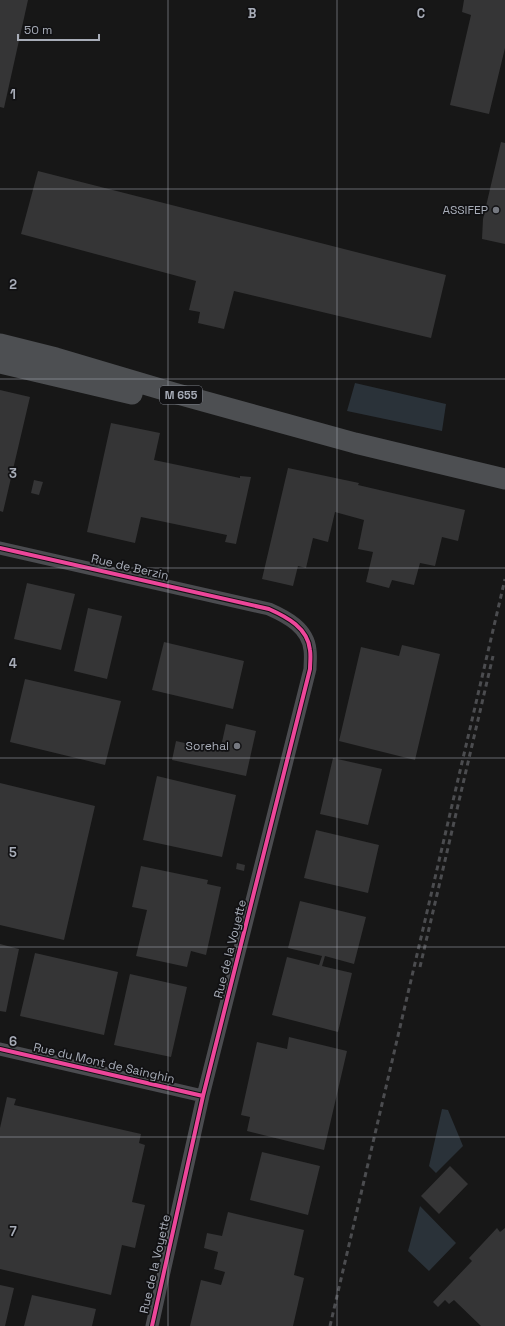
<svg xmlns="http://www.w3.org/2000/svg" width="505" height="1326" font-family="'Space Grotesk',sans-serif">
	<rect width="100%" height="100%" fill="#171717"/>
	<!-- water -->
	<path fill="#2a3239" d="M355 383 446 404 442 431 347 411Z
		M442 1109 448 1110 463 1146 436 1173 429 1166Z
		M420 1206 456 1243 429 1271 408 1251Z"/>
	<!-- building -->
	<path fill="#353536" d="M0 0H28L4 108 0 107Z
		M464 0H505V48L489 114 450 105 471 15 462 12Z
		M501 142 505 143V244L482 239 483 219Z
		M38 171 446 275 431 338 234 291 224 329 198 323 200 312 189 310 196 281 21 234Z
		M0 390 30 397 3 512 0 511Z
		M111 423 160 433 154 460 240 478V476L251 477 236 544 225 542 227 535 141 517 135 543 87 532Z
		M288 468 359 483 358 485 465 510 458 541 442 537 435 566 420 563 414 585 392 580 389 588 366 582 373 552 358 549 364 520 335 512 328 542 313 538 306 568 298 566 293 586 262 579Z
		M34 480 43 482 39 495 31 493Z
		M27 583 75 594 61 650 14 639Z
		M88 608 122 616 107 679 74 671Z
		M164 642 244 661 233 709 152 690Z
		M402 645 440 654 415 760 339 741 361 647 399 656Z
		M25 679 121 701 105 765 10 742Z
		M226 724 256 731 246 776 172 760 176 741 220 751Z
		M333 758 382 769 368 825 320 814Z
		M157 776 236 795 222 857 143 840Z
		M0 783 95 806 64 940 0 925Z
		M316 830 379 845 368 893 304 878Z
		M237 863 245 865 244 871 236 869Z
		M141 866 208 880 207 884 221 887 206 955 191 951 187 967 136 956 147 910 132 907Z
		M300 901 366 917 354 964 325 956 322 966 352 973 338 1032 272 1015 287 957 319 965 322 956 288 948Z
		M0 944 19 949 6 1012 0 1011Z
		M35 953 118 972 104 1035 20 1016Z
		M130 974 187 987 171 1057 114 1045Z
		M289 1037 347 1051 324 1150 247 1131 250 1117 241 1115 257 1042 287 1049Z
		M7 1097 16 1099 14 1105 141 1134 139 1143 145 1145 132 1202 145 1205 135 1248 122 1245 111 1295 0 1269V1128Z
		M262 1152 320 1166 308 1215 250 1200Z
		M450 1166 468 1184 439 1214 421 1196Z
		M228 1212 304 1230 294 1275 304 1278 293 1326H190L201 1280 221 1285 225 1272 214 1269 218 1252 204 1248 207 1233 222 1236Z
		M497 1228 500 1232 505 1228V1326H481L454 1300 449 1304 445 1300 438 1307 433 1302 472 1261 469 1258Z
		M0 1285 14 1288 5 1326H0Z
		M32 1295 96 1309 92 1326H24Z"/>
	<g fill="none" stroke-linecap="round" stroke-linejoin="round">
		<!-- minor -->
		<path stroke="#4b4c50" stroke-width="13" d="M0 548 269 609C287 617 308 628 310 650 311 656 310 663 310 669L203 1096 152 1326
			M0 1049 203 1096"/>
		<!-- primary -->
		<path stroke="#4d4f52" stroke-width="21" d="M0 344 56 358 174 393 355 443 505 479
			M0 363 132 394"/>
		<!-- rail -->
		<path stroke="#4b4c4f" stroke-width="3" stroke-dasharray="5 4" stroke-linecap="butt" d="M420 967 493 656
			M330 1326 505 579"/>
		<!-- cycleway casing -->
		<g stroke="#111113" stroke-width="6">
			<path id="cycleway" d="M0 548 269 609C287 617 308 628 310 650 311 656 310 663 310 669L203 1096 152 1326
				M0 1049 203 1096"/>
		</g>
		<!-- cycleway -->
		<use href="#cycleway" stroke="#ed469a" stroke-width="4"/>
	</g>
	<!-- grid -->
	<path fill="none" stroke="#a8adb8" stroke-width="1" stroke-opacity="0.55" d="M168 0V1326M337 0V1326M0 189H505M0 379H505M0 568H505M0 758H505M0 947H505M0 1137H505"/>
	<!-- markers -->
	<g fill="#757880" stroke="#111113" stroke-width="1.5">
		<circle cx="496" cy="210" r="4"/>
		<circle cx="237" cy="746" r="4"/>
	</g>
	<g text-anchor="middle" dominant-baseline="central" stroke-width="3.5" stroke-linejoin="round" paint-order="stroke">
		<!-- shield labels -->
		<rect fill="#111113" stroke="#7b7e86" stroke-width="1" x="160" y="386" width="42" height="18" rx="3"/>
		<g font-size="11" font-weight="bold" fill="#a8adb8">
			<text x="181" y="395">M 655</text>
		</g>
		<!-- poi labels -->
		<g font-size="12" fill="#a8adb8" stroke="#111113" text-anchor="end">
			<text x="488" y="210">ASSIFEP</text>
			<text x="229" y="746">Sorehal</text>
		</g>
		<!-- street labels -->
		<g font-size="12" fill="#a8adb8" stroke="#111113">
			<text transform="translate(130 567) rotate(13)">Rue de Berzin</text>
			<text transform="translate(230 949) rotate(-76)">Rue de la Voyette</text>
			<text transform="translate(104 1063) rotate(13)">Rue du Mont de Sainghin</text>
			<text transform="translate(155 1264) rotate(-77)">Rue de la Voyette</text>
		</g>
	</g>
	<g font-size="13" text-anchor="middle" font-weight="bold" fill="#a8adb8" stroke="#111113" stroke-width="3.5" stroke-linejoin="round" paint-order="stroke">
		<text x="252" y="18">B</text>
		<text x="421" y="18">C</text>
		<text x="13" y="99">1</text>
		<text x="13" y="289">2</text>
		<text x="13" y="478">3</text>
		<text x="13" y="668">4</text>
		<text x="13" y="857">5</text>
		<text x="13" y="1046">6</text>
		<text x="13" y="1236">7</text>
	</g>
	<!-- scale -->
	<path d="M18 34v6h81v-6" fill="none" stroke="#a8adb8" stroke-width="2"/>
	<text x="24" y="34" font-size="12" fill="#a8adb8" stroke="#111113" stroke-width="3" paint-order="stroke">50 m</text>
</svg>
